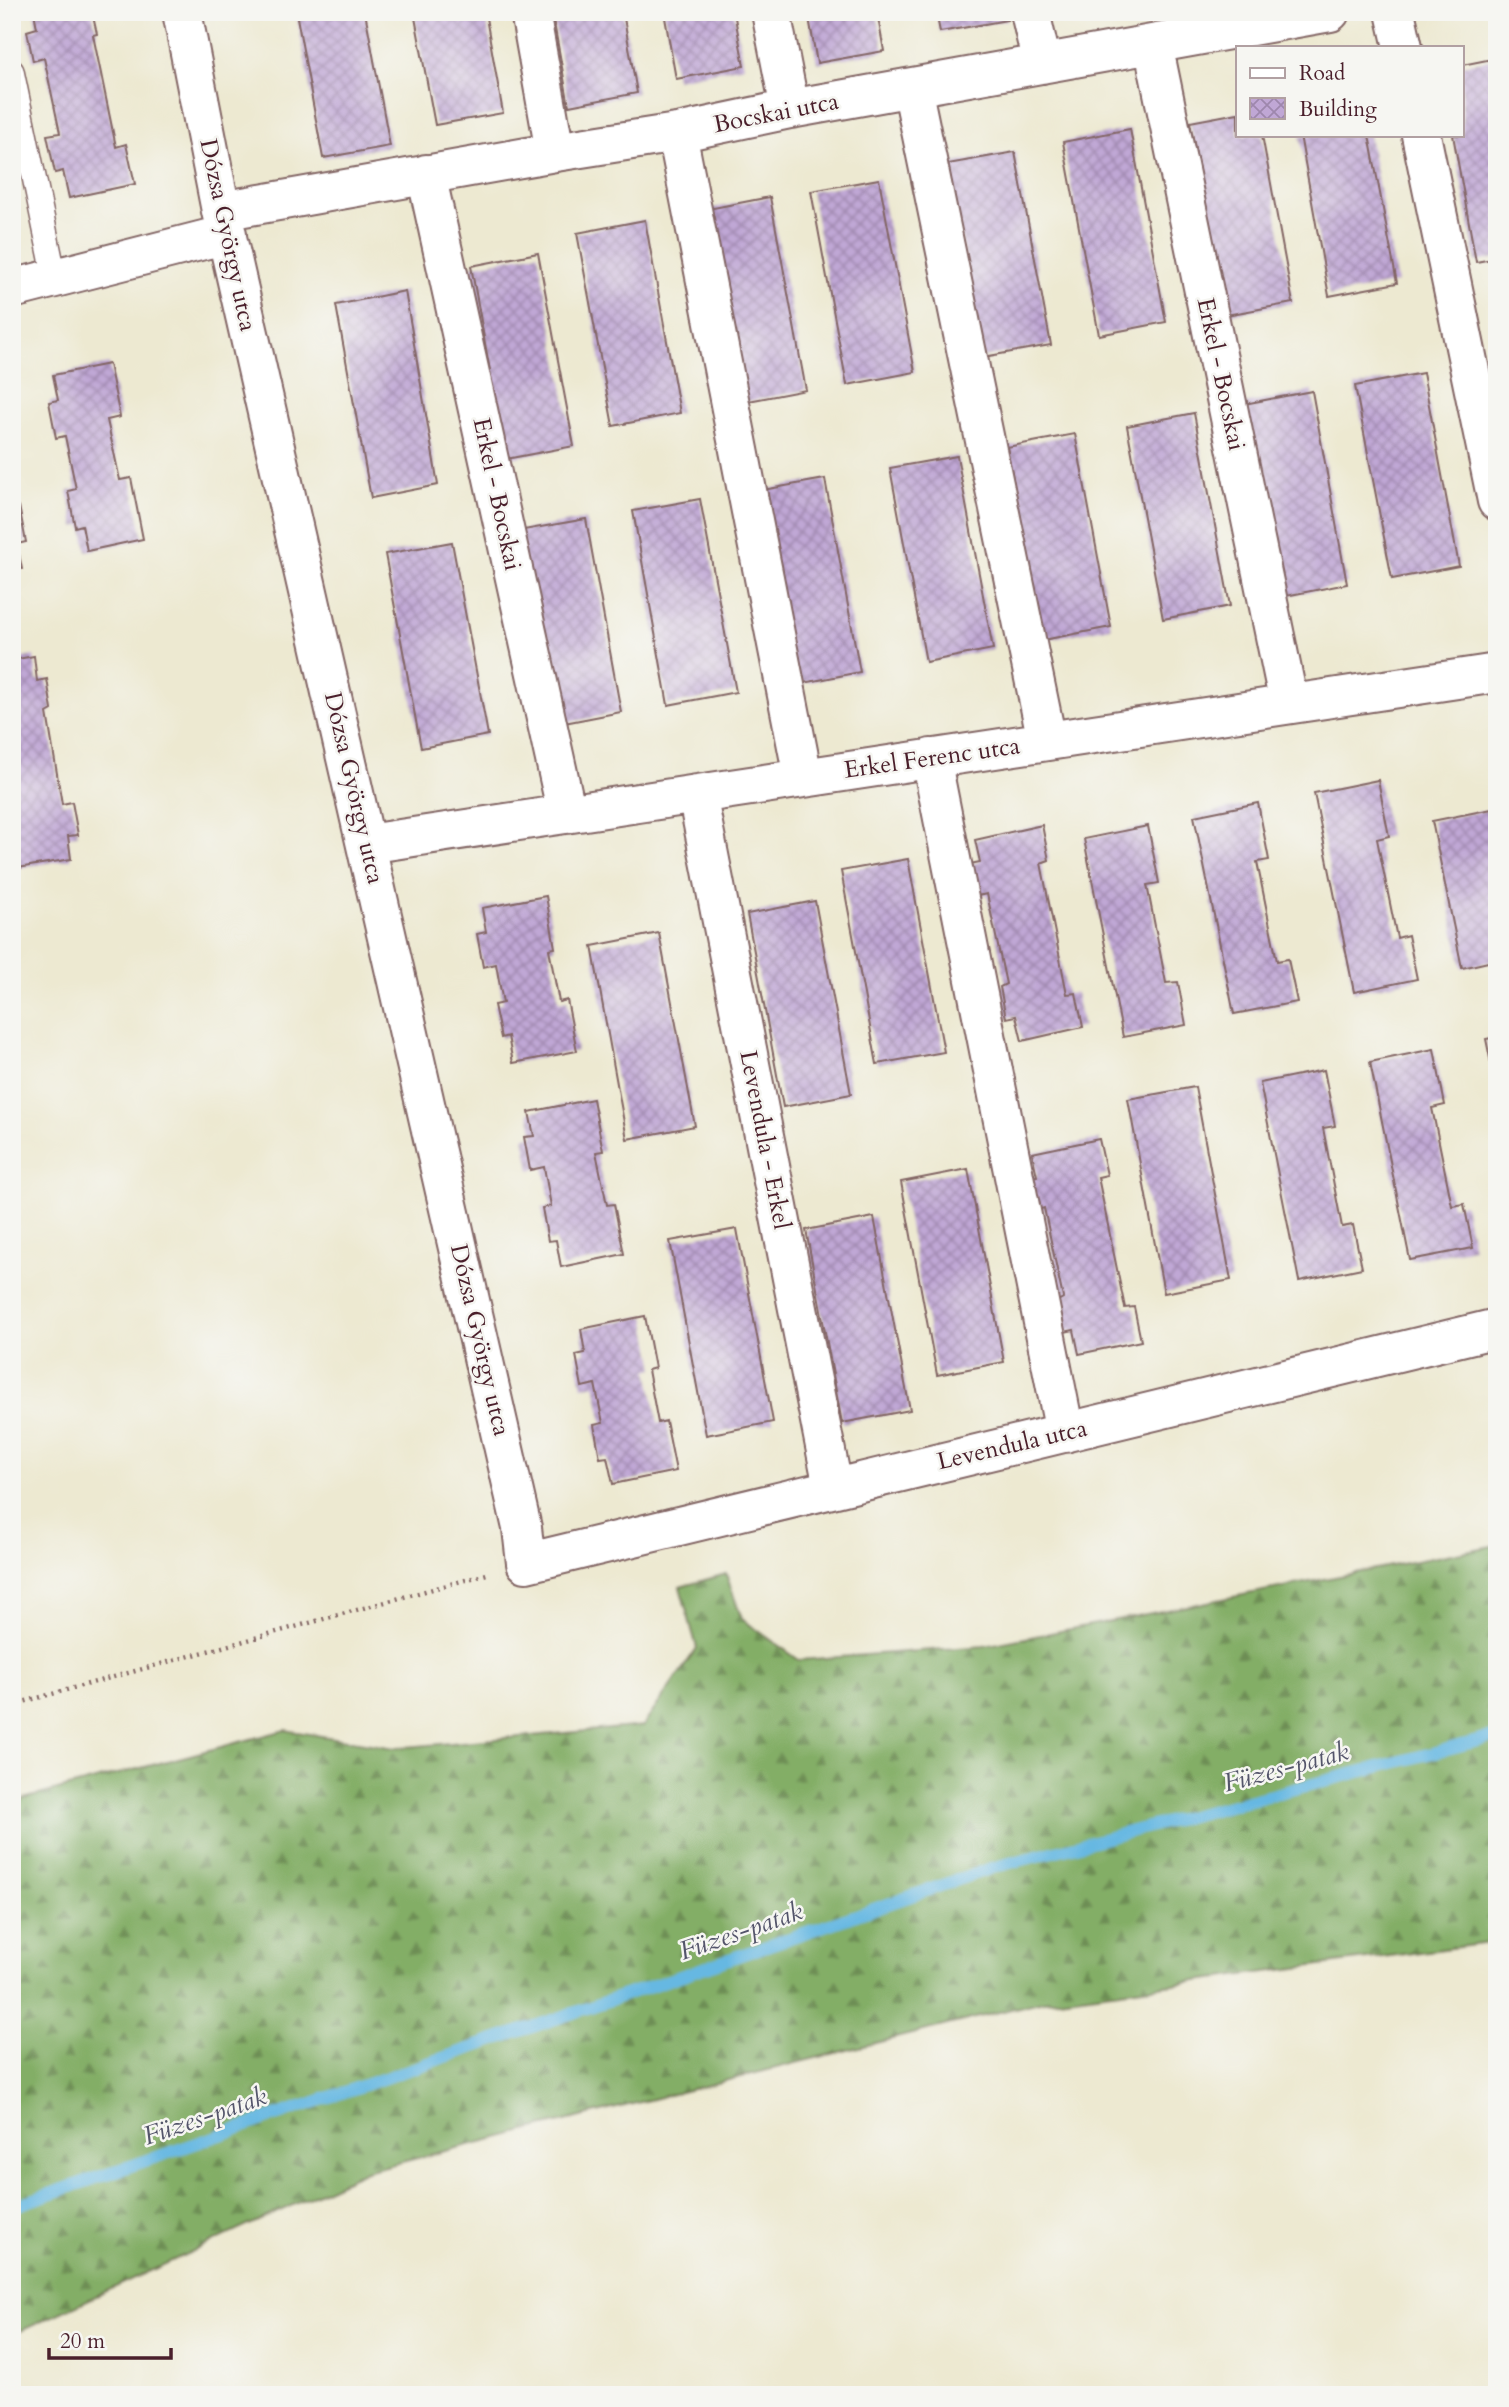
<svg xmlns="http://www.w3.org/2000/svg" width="1509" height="2407" font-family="Cardo,serif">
	<defs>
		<pattern id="forest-firs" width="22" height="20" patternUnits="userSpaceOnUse" patternTransform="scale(1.75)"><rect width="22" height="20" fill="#83ae66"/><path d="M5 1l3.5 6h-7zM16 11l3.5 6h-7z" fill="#6d8d54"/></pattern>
		<pattern id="building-cross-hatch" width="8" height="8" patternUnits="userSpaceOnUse" patternTransform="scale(1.75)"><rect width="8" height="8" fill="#c0a7d5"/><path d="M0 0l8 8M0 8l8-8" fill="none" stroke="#9e87ad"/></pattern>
	</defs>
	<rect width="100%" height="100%" fill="#f6f6f2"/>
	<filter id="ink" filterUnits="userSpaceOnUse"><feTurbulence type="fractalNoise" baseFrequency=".0143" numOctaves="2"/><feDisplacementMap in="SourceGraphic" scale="14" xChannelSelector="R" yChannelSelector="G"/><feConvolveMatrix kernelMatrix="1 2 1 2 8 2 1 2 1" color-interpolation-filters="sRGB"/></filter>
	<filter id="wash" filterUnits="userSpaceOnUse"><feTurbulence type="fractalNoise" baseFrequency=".00686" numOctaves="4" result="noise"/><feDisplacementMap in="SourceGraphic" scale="28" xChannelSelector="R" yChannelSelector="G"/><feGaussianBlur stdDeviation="1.57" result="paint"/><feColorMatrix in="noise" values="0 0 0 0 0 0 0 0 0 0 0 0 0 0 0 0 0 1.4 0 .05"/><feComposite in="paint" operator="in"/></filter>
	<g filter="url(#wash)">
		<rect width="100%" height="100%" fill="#ede9d1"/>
		<!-- forest -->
		<path fill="url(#forest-firs)" stroke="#666648" stroke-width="2" d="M1497 1545V1942L1043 2001 366 2171 12 2335V1802L285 1730 395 1748 643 1726 697 1648 680 1587 726 1574 742 1619 799 1660 984 1646Z"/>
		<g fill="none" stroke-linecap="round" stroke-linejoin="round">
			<!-- stream -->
			<path stroke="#66b8e2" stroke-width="12" d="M12 2207 995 1867 1497 1736"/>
		</g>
		<g id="blocks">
			<!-- building -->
			<path fill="url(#building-cross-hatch)" d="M34 12H92L97 34 93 35 116 147 126 144 135 184 69 198 63 171 55 173 47 135 60 133 44 58 33 61 27 31 37 28Z
				M296 12H365L390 146 323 158Z
				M414 12H485L503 113 435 125Z
				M552 12H623L637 93 569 106Z
				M664 12H734L744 66 676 79Z
				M808 12H877L884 51 817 63Z
				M936 12H1005L1007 20 940 32Z
				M1497 58V258L1476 262 1453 135H1462V65Z
				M1238 113V135H1262L1293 303 1226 315 1190 122Z
				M1130 129 1166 322 1099 335 1063 142Z
				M1300 135H1369L1397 283 1329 296Z
				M1015 152 1051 345 983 357 948 164Z
				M879 179 915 372 847 385 811 191Z
				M770 197 806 390 738 403 703 210Z
				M645 220 680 413 613 426 577 233Z
				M538 253 574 446 506 459 471 266Z
				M405 291 438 485 371 498 336 305Z
				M109 364 120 417 107 420 120 480 131 478 143 539 87 551 82 525 75 527 68 491 76 489 65 436 56 438 49 402 58 400 53 375Z
				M1423 373 1459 566 1392 579 1355 386Z
				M1312 391 1347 584 1280 597 1244 404Z
				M1194 413 1230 606 1163 619 1127 426Z
				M1075 434 1111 627 1043 640 1007 447Z
				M957 456 993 649 926 662 890 468Z
				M825 479 860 672 793 685 757 491Z
				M700 499 736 692 668 705 633 511Z
				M19 506 26 542 17 544 22 569 12 571V507Z
				M586 519 621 712 554 725 518 531Z
				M452 542 488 735 421 748 385 554Z
				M34 656 37 681 47 679 52 710 47 713 62 804 72 802 78 835 68 836 71 859 12 869V660Z
				M1378 780 1389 836 1377 839 1397 938 1408 935 1417 979 1354 992 1314 793Z
				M1258 803 1269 860 1257 862 1277 961 1288 959 1297 1002 1234 1014 1194 816Z
				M1497 808V960L1462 968 1432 821Z
				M1042 825 1049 860 1041 863 1067 994 1076 993 1083 1027 1022 1041 1016 1016 1006 1018 1000 987 1006 984 987 894 977 896 970 864 980 862 975 840Z
				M1148 826 1159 883 1147 885 1166 983 1178 982 1186 1025 1123 1037 1084 839Z
				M908 859 944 1052 877 1064 841 871Z
				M546 896 555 948 549 949 559 1002 567 1000 577 1051 513 1063 508 1036 501 1038 494 1005 503 1003 496 964 483 967 477 934 486 932 482 908Z
				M815 901 851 1094 783 1107 747 914Z
				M659 933 695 1126 627 1139 592 946Z
				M1497 1037V1087H1496L1486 1039Z
				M1434 1049 1445 1105 1432 1108 1452 1206 1464 1204 1473 1248 1410 1260 1370 1062Z
				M1324 1070 1335 1126 1323 1128 1342 1227 1353 1225 1362 1268 1299 1281 1260 1083Z
				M1195 1087 1231 1280 1164 1293 1128 1099Z
				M593 1099 603 1151 596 1152 607 1205 614 1204 624 1254 561 1267 556 1240 548 1241 542 1208 551 1206 544 1167 530 1170 524 1137 534 1136 529 1112Z
				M1099 1139 1107 1175 1098 1177 1125 1308 1134 1307 1141 1341 1079 1354 1074 1330 1064 1332 1058 1301 1063 1298 1044 1208 1035 1211 1028 1178 1037 1176 1032 1153Z
				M968 1169 1004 1362 937 1375 901 1182Z
				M874 1217 910 1410 842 1423 806 1230Z
				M737 1229 773 1422 706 1435 670 1241Z
				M645 1316 655 1368 648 1370 658 1423 666 1421 676 1471 613 1484 607 1457 600 1458 594 1425 603 1423 595 1384 582 1387 576 1355 585 1353 581 1329Z"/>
		</g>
	</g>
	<g filter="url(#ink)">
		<use href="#blocks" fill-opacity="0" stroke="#836665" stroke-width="2"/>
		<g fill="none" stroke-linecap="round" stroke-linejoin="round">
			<!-- lane casing -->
			<g stroke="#836665" stroke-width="26">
				<path id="lane" d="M12 71 55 278"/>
			</g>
			<!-- street casing -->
			<g stroke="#836665" stroke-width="42">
				<path id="street" d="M182 12 221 211 522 1528 526 1563 1497 1328
					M530 12 555 152
					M771 12 790 109
					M1030 12 1042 64
					M1395 12 1403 47
					M1153 44 1289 704
					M912 87 1047 741
					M677 133 803 777
					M1421 135 1497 501
					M426 174 567 814
					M221 211 555 152 677 133 790 109 1330 12
					M12 289 227 234
					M931 758 1065 1433
					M697 794 833 1487
					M367 844 1497 673"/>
			</g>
			<!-- path -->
			<path stroke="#836665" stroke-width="4.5" stroke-dasharray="2 5" stroke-linecap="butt" d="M12 1705 487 1574"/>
			<!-- lane -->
			<use href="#lane" stroke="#fff" stroke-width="23"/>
			<!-- street -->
			<use href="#street" stroke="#fff" stroke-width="38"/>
		</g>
	</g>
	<g text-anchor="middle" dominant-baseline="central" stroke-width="5" stroke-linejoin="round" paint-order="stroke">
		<!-- street labels -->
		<g font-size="24" fill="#4a1f2b" stroke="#f6f6f2">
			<text transform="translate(776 113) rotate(-11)">Bocskai utca</text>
			<text transform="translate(228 235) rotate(78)">Dózsa György utca</text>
			<text transform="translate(1221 374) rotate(78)">Erkel - Bocskai</text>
			<text transform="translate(497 494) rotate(78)">Erkel - Bocskai</text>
			<text transform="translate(932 758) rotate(-8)">Erkel Ferenc utca</text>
			<text transform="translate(354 788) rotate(77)">Dózsa György utca</text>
			<text transform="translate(765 1140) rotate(79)">Levendula - Erkel</text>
			<text transform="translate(480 1340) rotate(77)">Dózsa György utca</text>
			<text transform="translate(1012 1445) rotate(-13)">Levendula utca</text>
		</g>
		<!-- water labels -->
		<g font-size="26" font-style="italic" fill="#54556b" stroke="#f6f6f2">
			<text transform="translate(1286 1767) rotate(-15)">Füzes-patak</text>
			<text transform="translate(741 1931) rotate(-19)">Füzes-patak</text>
			<text transform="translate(205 2116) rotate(-19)">Füzes-patak</text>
		</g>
	</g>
	<!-- margin -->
	<rect width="1509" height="2407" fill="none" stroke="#f6f6f2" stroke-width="42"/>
	<!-- legend -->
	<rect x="1236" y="46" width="228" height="91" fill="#f6f6f2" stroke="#b1a0a2" stroke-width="2"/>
	<rect x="1250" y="68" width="35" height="10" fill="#ffffff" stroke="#b1a0a2" stroke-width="2"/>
	<text x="1299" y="80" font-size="21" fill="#4a1f2b">Road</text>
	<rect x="1250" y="98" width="35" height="21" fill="url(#building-cross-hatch)" stroke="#b1a0a2" stroke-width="2"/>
	<text x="1299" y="116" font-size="21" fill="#4a1f2b">Building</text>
	<!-- scale -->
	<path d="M49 2348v10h122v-10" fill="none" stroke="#4a1f2b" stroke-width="3.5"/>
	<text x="60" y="2348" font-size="21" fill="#4a1f2b" stroke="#f6f6f2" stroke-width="5" paint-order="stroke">20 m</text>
</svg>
